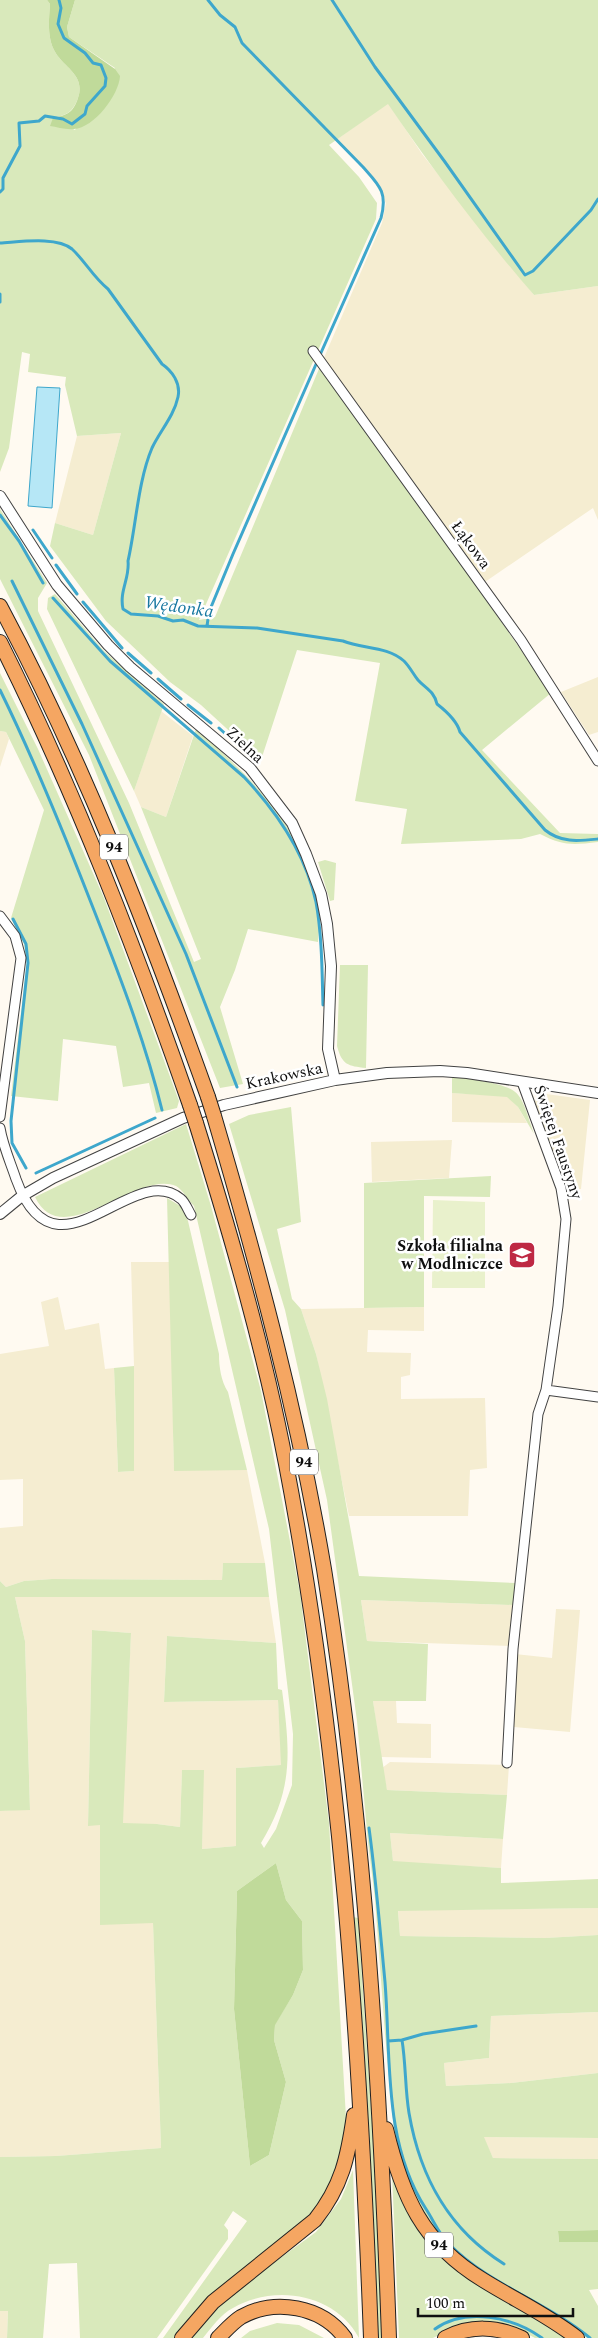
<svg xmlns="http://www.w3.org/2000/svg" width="598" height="2338" font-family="Spectral,serif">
	<rect width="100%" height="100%" fill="#fffaf1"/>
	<!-- farmland -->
	<path fill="#f5edd1" d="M388 103 422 154 534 295 598 286V520L593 508 482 584 323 360 382 223 386 203 371 176 336 140Z
		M121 433 93 535 55 523 77 436Z
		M598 677V732L589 735 561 692Z
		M161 711 193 736 166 817 141 807 134 791Z
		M0 731 6 732 9 739 0 767Z
		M452 1093 507 1096 518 1107 527 1123 452 1122Z
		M539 1093 590 1100 581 1189 568 1190 534 1103Z
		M452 1140 449 1178 372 1182 371 1142Z
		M131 1262H170L174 1470H247L265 1563H223L222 1580 52 1579 24 1581 6 1587 0 1581V1528L23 1526V1479L0 1480V1354L49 1346 41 1302 58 1297 65 1330 99 1323 105 1369 114 1368 118 1472 134 1471V1366Z
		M424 1307V1331L368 1330 367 1352 411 1353 410 1375 401 1377V1399L485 1398 487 1468 470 1470 468 1516H349L316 1354 301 1309Z
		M15 1597H269L276 1643 167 1636 164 1702 278 1700 282 1765 236 1768V1846L202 1849 203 1770 182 1771 180 1827 157 1824H122L131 1633 92 1630 88 1825H100V1924L153 1922 161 2148 56 2156 0 2157V1811L30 1809 25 1641Z
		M361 1600 513 1605 510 1646 367 1641Z
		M556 1609 580 1610 570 1732 514 1727 515 1654 552 1658Z
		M373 1701H396L397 1723 431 1724V1758L381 1757Z
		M390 1762 509 1765 507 1795 387 1790 382 1768Z
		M390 1833 503 1839 501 1868 393 1862Z
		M598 1908V1935L545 1938 400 1936 398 1910Z
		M598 2012V2073L511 2083 446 2086 444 2063 489 2058 491 2016Z
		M483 2137 598 2138V2159L493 2158Z
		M8 2310 7 2338H0V2311Z"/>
	<!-- green -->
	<path fill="#d9e9bb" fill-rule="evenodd" d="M0 0H47L50 4C49 19 47 36 54 50 63 68 86 74 78 98 73 112 67 115 53 118L75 130 115 68 69 37 67 27 75 0H598V286L534 295C481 234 433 170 388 104L329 145 359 177 377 203 376 219 199 620 215 617 321 364 551 693 482 750 560 833 598 834V842C573 845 563 846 540 834L521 839 401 844 407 809 355 801 380 663 297 650 261 760 201 705 170 682 106 621 50 546 55 523 93 535 121 433 77 436 65 385 66 377 28 372 30 354 22 352 9 448 0 472Z
		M0 509 47 583 38 598V611L129 803 194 962 201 959 141 807 166 817 196 729C247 774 297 820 314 889 316 898 319 907 320 915 321 924 318 934 318 942L248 929 235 970 220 1007 243 1084 220 1088 89 755 0 579Z
		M55 594 104 651 164 704 134 791 47 609 48 598Z
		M0 673 38 749 104 898 179 1101 177 1108 156 1113 149 1083 123 1087 116 1046 63 1039 58 1101 11 1096 27 963 24 944 11 918 44 810 6 732 0 731Z
		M325 860 336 863 334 900 330 901 318 862Z
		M340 965H368L366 1068C348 1066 342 1065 337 1046Z
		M452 1076 477 1078V1080C523 1089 519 1090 534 1134L518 1107 507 1097 452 1093Z
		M291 1107 301 1222 277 1229 292 1299 301 1309 316 1354 327 1399 359 1576 515 1583 513 1605 361 1600 367 1641 428 1644 426 1701H373L387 1790 507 1795 503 1839 390 1833 393 1861 501 1868V1883L598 1879V1908L398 1911 400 1936 545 1938 598 1935V2012L491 2016 489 2058 444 2063 446 2086 511 2083 598 2073V2138L484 2137 493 2158 598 2159V2230L558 2231 559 2242H598V2289L589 2290 598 2306V2338H587L465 2261 436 2233 411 2193 395 2141 385 2034 375 1899 368 1842 357 1721 327 1500 285 1310 229 1124 249 1115Z
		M186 1124 211 1206 261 1391 300 1593 329 1823 346 2118 336 2177 314 2213 176 2338H163L247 2221 233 2211 224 2225 228 2230V2239L157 2338H80L77 2263 49 2264 43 2338H7L8 2311H0V2157L56 2156 161 2148 153 1923 100 1925V1825L88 1826 92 1630 131 1633 123 1823 157 1824 180 1827 182 1770H204L202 1849 236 1846V1768L281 1765 278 1700 164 1702 167 1636 276 1643 278 1689 282 1690C290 1751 294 1789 261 1843L264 1848 276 1829 292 1785 293 1734 269 1529 194 1206C189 1201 182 1189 176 1186 137 1169 62 1254 35 1197ZM276 1863 286 1900 302 1921 303 1970 293 1995 275 2024 274 2040 286 2082 269 2155 250 2166 234 2009 237 1891Z
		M491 1176 490 1197 424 1196V1307L364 1308V1183Z
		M167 1198 182 1207 188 1221 219 1354C219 1367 221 1381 228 1392L247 1470 174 1471Z
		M134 1366V1471L118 1472 114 1368Z
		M223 1563H265L269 1597H15L25 1641 30 1810 0 1811V1581L6 1587 24 1581 52 1579 222 1580Z
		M353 1917 358 1918 377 2195 384 2338H377Z
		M353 2170 359 2338C335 2293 274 2284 233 2308 221 2314 211 2328 203 2338H192L215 2310 234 2292 316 2232 341 2199Z
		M392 2173 399 2195 418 2227 568 2338H535L510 2325 487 2321 462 2324 433 2338H399Z
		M277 2323 299 2325 324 2338H241L250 2331Z"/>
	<!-- forest -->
	<path fill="#c0da9a" d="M47 0H75L67 27 69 37 115 69 120 76C119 95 94 128 74 129 66 130 57 127 50 126L53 118C67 115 73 113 78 98 86 74 63 68 54 50 47 36 49 19 50 4Z
		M276 1863 286 1900 302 1921 303 1970 293 1995 275 2025 274 2040 286 2082 269 2155 250 2166 234 2009 237 1891Z
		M598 2230V2242H559L558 2231Z"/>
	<!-- pitch -->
	<path fill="#e9f1cc" d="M433 1200 485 1202V1288H432Z"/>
	<!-- water -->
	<path fill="#b6e7f6" stroke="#3ea7cc" d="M37 387 60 388 52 508 28 506Z"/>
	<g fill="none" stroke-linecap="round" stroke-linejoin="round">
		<!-- stream -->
		<path stroke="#3ea7cc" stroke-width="3" d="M208 0 220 15 235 27 242 43 363 167C379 185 388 192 381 218L320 355
			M332 0 375 67 445 162 525 275 533 271 591 210 598 199
			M0 192 3 189V178L20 146 19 123 39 121 45 116 63 119 72 124 85 114 87 106 105 86 106 78 101 65 93 63 85 53 64 38 58 24 61 8 59 0
			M0 243C19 242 57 236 72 249 85 261 93 277 108 289L162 364C172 371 181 383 178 397 174 416 160 431 152 448 138 481 136 526 128 561 130 578 119 591 123 609L131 614 158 616 173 621 183 620 198 626 257 628 343 641C363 649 387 646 404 661 410 667 413 674 418 680 426 689 434 691 437 704 446 711 457 721 460 732L545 830C561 843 578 841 598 839
			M0 294V302
			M0 515 19 541 43 583
			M33 530 52 558
			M56 565 77 594
			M12 581 82 724 186 954 237 1087
			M53 598 110 661 244 777C276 811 306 855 316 902 322 935 322 971 323 1005
			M83 602 122 648
			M207 626 209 612 233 554 317 362
			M128 653 151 673
			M158 679 181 699
			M0 690C33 757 61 826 88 895 116 966 144 1037 162 1110
			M188 705 211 723
			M219 728 241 748
			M13 919 26 944 28 963 11 1121 12 1143 26 1168
			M36 1173 155 1118
			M369 1828C376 1879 380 1930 385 1982 391 2058 383 2143 426 2209 434 2221 438 2233 449 2244 488 2284 546 2302 590 2338
			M402 2040 423 2034 476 2026
			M388 2041 402 2040C406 2065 405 2089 409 2113 420 2177 448 2229 504 2264
			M435 2329C466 2307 513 2317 542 2338"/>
		<!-- minor casing -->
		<g stroke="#424242" stroke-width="11">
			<path id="minor" d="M313 351 521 640 598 761
				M0 916 15 936 21 958 0 1117
				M0 1128C3 1146 10 1161 16 1179 56 1290 132 1158 181 1199 185 1202 188 1210 191 1215
				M546 1390 598 1397
				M507 1763 513 1649 538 1414 546 1390 558 1306 566 1219 561 1188 522 1082"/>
		</g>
		<!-- tertiary casing -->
		<g stroke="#424242" stroke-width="12">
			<path id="tertiary" d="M0 496 57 585 108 645 130 667 250 768 292 823 306 854 321 894 327 924 331 966 328 1049 335 1080
				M0 1214 22 1196 53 1178 183 1118 224 1105 335 1080 387 1073 440 1071 467 1073 598 1093"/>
		</g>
		<!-- trunk casing -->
		<g stroke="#202020" stroke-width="16">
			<path id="trunk" d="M0 606C84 763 148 929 208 1097
				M0 642C75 792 135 947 190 1105
				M214 1116C258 1266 298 1415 324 1569 365 1823 380 2082 389 2338
				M196 1123C231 1235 264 1349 286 1464 341 1752 360 2046 371 2338
				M386 2129C402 2196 422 2243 483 2280 515 2300 548 2315 577 2338
				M182 2338 213 2302 315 2220C342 2186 348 2157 354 2115
				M218 2338C225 2331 233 2322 241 2317 275 2298 322 2306 345 2338
				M445 2338C470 2325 497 2326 522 2338"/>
		</g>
		<!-- minor -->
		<use href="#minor" stroke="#fff" stroke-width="9"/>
		<!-- tertiary -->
		<use href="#tertiary" stroke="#fff" stroke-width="10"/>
		<!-- trunk -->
		<use href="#trunk" stroke="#f5a662" stroke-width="14"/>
		<!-- trunk-bridge casing -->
		<g stroke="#202020" stroke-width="16" stroke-linecap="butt">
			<path id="trunk-bridge" d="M208 1097 214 1116
				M190 1105 196 1123"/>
		</g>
		<!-- trunk-bridge -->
		<use href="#trunk-bridge" stroke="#f5a662" stroke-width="14"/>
	</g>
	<!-- icons -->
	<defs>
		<g id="school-square" transform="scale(1.4375)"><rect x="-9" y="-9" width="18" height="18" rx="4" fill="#be2844" stroke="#fff"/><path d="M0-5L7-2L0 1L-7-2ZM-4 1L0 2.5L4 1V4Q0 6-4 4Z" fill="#fff"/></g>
	</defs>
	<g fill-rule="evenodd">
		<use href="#school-square" x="522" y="1255"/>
	</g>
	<g text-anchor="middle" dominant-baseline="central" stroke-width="5" stroke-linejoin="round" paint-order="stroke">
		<!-- shield labels -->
		<g fill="#fff" stroke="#575757" stroke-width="1">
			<rect x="100" y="834.5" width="28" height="25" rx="4"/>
			<rect x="290" y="1449.5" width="28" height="25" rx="4"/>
			<rect x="425" y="2232.5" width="28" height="25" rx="4"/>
		</g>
		<g font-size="15" font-weight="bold" fill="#0f0f0f">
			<text x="114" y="847">94</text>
			<text x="304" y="1462">94</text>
			<text x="439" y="2245">94</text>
		</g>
		<!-- street labels -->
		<g font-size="16" fill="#0f0f0f" stroke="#fff">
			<text transform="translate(471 545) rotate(54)">Łąkowa</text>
			<text transform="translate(245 745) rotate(43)">Zielna</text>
			<text transform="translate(284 1076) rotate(-12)">Krakowska</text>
			<text transform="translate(558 1142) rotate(71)">Świętej Faustyny</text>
		</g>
		<!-- poi labels -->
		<g font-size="16" font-weight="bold" fill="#0f0f0f" stroke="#fff" text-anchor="end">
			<text x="503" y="1246">Szkoła filialna<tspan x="503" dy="18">w Modlniczce</tspan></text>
		</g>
		<!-- water labels -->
		<g font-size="18" font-style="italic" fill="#1878a1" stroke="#fff">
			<text transform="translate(179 607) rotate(8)">Wędonka</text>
		</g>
	</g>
	<!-- scale -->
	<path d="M418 2308v8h155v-8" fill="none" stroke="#0f0f0f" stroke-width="2.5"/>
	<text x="426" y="2308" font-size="15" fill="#0f0f0f" stroke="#ffffff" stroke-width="4" paint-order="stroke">100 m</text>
</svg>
